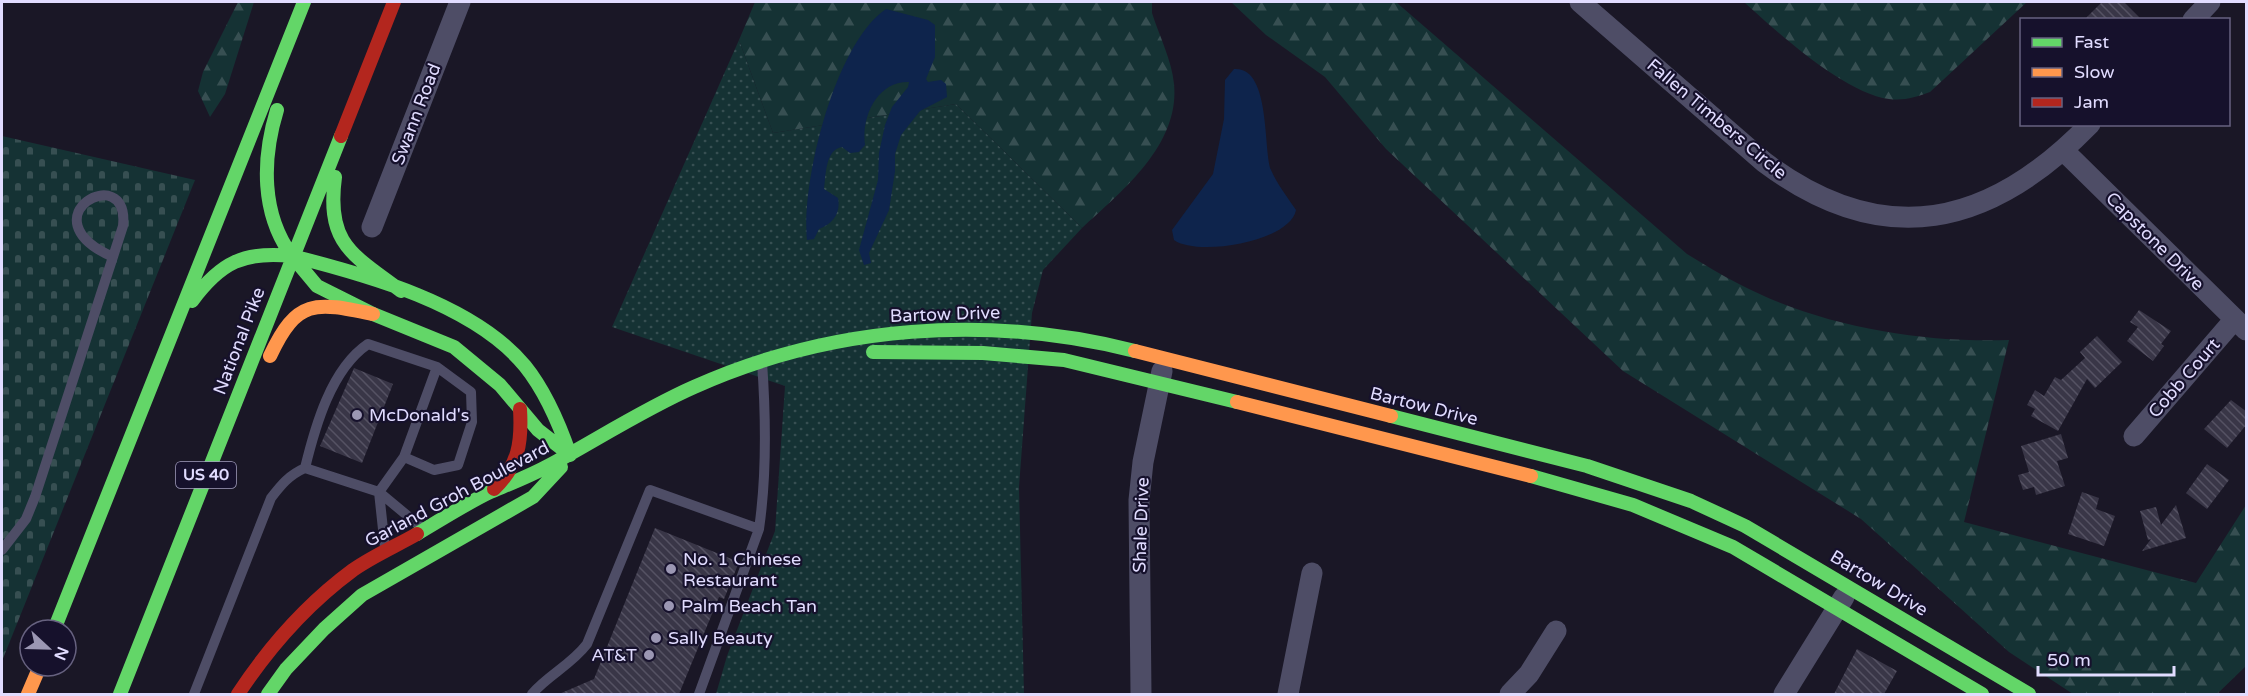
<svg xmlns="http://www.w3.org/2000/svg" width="2248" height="696" font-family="'Varela Round',sans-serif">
	<defs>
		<pattern id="grass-dots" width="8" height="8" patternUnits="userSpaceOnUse" patternTransform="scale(1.5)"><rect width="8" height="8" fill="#153234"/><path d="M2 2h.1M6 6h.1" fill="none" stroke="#374f52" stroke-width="1.8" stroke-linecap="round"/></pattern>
		<pattern id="forest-firs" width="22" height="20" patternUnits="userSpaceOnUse" patternTransform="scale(1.5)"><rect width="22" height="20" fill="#153234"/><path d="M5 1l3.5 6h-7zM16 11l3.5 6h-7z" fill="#374f52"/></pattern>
		<pattern id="cemetery-stones" width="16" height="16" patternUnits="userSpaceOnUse" patternTransform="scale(1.5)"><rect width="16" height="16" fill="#153234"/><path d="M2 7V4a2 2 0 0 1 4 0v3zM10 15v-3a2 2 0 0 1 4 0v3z" fill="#374f52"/></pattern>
		<pattern id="building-back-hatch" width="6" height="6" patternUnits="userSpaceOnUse" patternTransform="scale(1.5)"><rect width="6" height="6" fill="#393647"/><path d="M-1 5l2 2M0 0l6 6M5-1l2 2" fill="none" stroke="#555263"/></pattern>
	</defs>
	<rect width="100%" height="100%" fill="#1a1726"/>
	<!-- grass -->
	<path fill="url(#grass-dots)" d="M739 40 773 133 956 104 1082 228 1043 270 1032 313 1019 487 1024 694H716L727 656 775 531 785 386 612 327Z"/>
	<!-- forest -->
	<path fill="url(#forest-firs)" d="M238 2H254L225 94 210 117 198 91 203 72Z
		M755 2H1152V13C1159 35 1172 61 1174 84 1180 145 1122 191 1082 228L956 104 773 133 739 40Z
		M1231 2H1396L1687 254C1704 264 1721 275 1739 284 1819 326 1920 343 2009 340L1964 522 2196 583 2246 505V666L2217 694H2073L2009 652 1861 519 1623 371 1386 149 1325 77 1266 35Z
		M1744 2H2027L1930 92C1916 97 1904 101 1889 99 1844 93 1777 32 1744 2Z"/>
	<!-- cemetery -->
	<path fill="url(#cemetery-stones)" d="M2 136 195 180 2 661Z"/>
	<!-- water -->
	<path fill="#0e244c" d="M886 9 928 20 935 25V57L926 79 928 82 941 80 946 84 947 97 920 111 901 135 895 154V171L889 210 869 253 871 263 864 265 859 250 878 180 879 153 885 125 892 107 908 87 909 82C877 81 861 117 865 145L859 152 850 153 842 147C825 150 826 175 824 189L838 198C841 213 833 224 819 229L814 239 807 240C801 182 835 43 886 9Z
		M1234 69C1271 66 1263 149 1271 170 1277 184 1288 198 1296 210 1290 242 1197 257 1174 240L1172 230 1213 174 1224 119 1225 80Z"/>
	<!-- building -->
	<path fill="url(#building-back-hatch)" d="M2102 2H2124L2142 20H2084Z
		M2139 310 2171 331 2161 344 2164 346 2153 361 2127 341 2138 327 2130 322Z
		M2097 336 2122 362 2095 388 2087 379 2058 431 2031 416 2035 409 2027 405 2035 390 2044 396 2055 377 2061 380 2085 358 2080 352Z
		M354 368 393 384 362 463 320 446Z
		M2231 400 2247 412V424L2227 448 2204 429Z
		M2061 434 2068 458 2057 461 2065 486 2036 495 2034 487 2023 490 2018 475 2029 472 2021 446Z
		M2207 464 2229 480 2207 509 2186 493Z
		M2082 492 2099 498 2096 509 2115 516 2104 546 2068 534Z
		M2176 505 2186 538 2142 551 2151 539 2148 540 2140 511 2156 507 2161 525Z
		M655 528 739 562 724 599 719 597 679 694H559L594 679Z
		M1857 649 1897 671 1884 694H1834Z"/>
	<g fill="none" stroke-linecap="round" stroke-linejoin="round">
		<!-- lane -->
		<path stroke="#4e4d66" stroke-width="10" d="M305 468C315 427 331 369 368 344L437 367 471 392 472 422 458 465 434 470 404 457
			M385 548 379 492 404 457 437 367
			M2 550 26 519 35 497 123 226C130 159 23 217 113 257
			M194 694 271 498C281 485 289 475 305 468L379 492 421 527
			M532 694C548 675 571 665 587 644L650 490 759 529C767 474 766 418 762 362
			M699 694 759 529"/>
		<!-- street -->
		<path stroke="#4e4d66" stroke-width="21" d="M1580 2 1764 162C1884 252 1990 227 2090 124
			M2193 20 2210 2
			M2064 151 2246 330
			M372 227 460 2
			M2134 436 2234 320
			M1141 694 1139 500 1143 462 1162 371
			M1288 694 1312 573
			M1510 694 1529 674 1556 631
			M1784 694 1844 597"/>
		<!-- fast -->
		<path stroke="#63d668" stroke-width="14" d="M277 110C262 159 261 214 292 256
			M335 177C326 244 352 254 401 291
			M292 256C367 275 474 304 525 366 546 392 559 423 570 455
			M292 256 317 286 373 314 454 347 500 385 538 430 570 455
			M192 301C221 262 244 251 292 256
			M873 352 983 353 1064 360 1237 402
			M1391 416 1587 466 1691 501 1745 526 2029 694
			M1531 476 1633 505 1733 547 1982 694
			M417 534C440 520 464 505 488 493 509 484 530 476 550 465 598 439 644 409 694 387 832 325 989 314 1135 351
			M54 630 304 2
			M120 694 341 136
			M268 694 286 669 324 629 362 595 533 497 561 467"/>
		<!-- slow -->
		<path stroke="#ff974d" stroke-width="14" d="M1135 351 1391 416
			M270 356C297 298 315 302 373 314
			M1237 402 1531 476
			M28 694 40 666"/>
		<!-- jam -->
		<path stroke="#b3261e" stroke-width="14" d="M341 136 394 2
			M494 489C519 465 522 442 520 409
			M238 694C269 647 307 604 353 570 373 556 396 546 417 534"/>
	</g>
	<!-- markers -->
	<g fill="#9b97b3" stroke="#16112c" stroke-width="2">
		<circle cx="357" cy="415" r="6"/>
		<circle cx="671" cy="569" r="6"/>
		<circle cx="669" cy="606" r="6"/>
		<circle cx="656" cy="638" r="6"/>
		<circle cx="649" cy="655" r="6"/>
	</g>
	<g text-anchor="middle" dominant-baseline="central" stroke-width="4.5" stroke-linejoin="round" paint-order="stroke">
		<!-- shield labels -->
		<rect fill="#16112c" stroke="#a49fc0" stroke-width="1.5" x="176" y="462" width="60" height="26" rx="4.5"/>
		<g font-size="16" font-weight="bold" fill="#e1dcff">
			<text x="206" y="475">US 40</text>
		</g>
		<!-- street labels -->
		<g font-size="18" fill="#e1dcff" stroke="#16112c">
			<text transform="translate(416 114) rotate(-69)">Swann Road</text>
			<text transform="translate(1717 119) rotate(40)">Fallen Timbers Circle</text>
			<text transform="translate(2155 241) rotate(45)">Capstone Drive</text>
			<text transform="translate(945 314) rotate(-2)">Bartow Drive</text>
			<text transform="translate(239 341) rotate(-69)">National Pike</text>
			<text transform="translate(2184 378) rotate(-49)">Cobb Court</text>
			<text transform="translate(1424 406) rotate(14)">Bartow Drive</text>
			<text transform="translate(457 494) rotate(-28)">Garland Groh Boulevard</text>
			<text transform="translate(1141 525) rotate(-88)">Shale Drive</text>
			<text transform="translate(1879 583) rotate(31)">Bartow Drive</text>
		</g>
		<!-- poi labels -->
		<g font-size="18" fill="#e1dcff" stroke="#16112c" text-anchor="start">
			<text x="369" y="415">McDonald's</text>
			<text x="683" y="559">No. 1 Chinese<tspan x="683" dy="21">Restaurant</tspan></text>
			<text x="681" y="606">Palm Beach Tan</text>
			<text x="668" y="638">Sally Beauty</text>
			<text x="637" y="655" text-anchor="end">AT&amp;T</text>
		</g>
	</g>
	<!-- border -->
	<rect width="2248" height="696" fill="none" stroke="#e1dcff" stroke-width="6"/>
	<!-- legend -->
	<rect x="2020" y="18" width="210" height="108" fill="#16112c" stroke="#676280" stroke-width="1.5"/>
	<rect x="2032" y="38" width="30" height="9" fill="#63d668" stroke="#676280" stroke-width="1.5"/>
	<text x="2074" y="48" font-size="18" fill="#e1dcff">Fast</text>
	<rect x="2032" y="68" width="30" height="9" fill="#ff974d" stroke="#676280" stroke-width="1.5"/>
	<text x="2074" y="78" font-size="18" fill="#e1dcff">Slow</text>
	<rect x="2032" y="98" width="30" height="9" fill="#b3261e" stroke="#676280" stroke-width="1.5"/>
	<text x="2074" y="108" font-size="18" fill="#e1dcff">Jam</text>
	<!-- north arrow -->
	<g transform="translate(48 648) rotate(112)"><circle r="28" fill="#16112c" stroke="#676280" stroke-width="1.5"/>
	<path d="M0-4.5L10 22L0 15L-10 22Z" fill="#9b97b3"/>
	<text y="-9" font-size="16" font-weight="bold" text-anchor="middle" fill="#e1dcff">N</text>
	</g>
	<!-- scale -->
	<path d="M2038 666v9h136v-9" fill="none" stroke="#e1dcff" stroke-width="3"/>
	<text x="2047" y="666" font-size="18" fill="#e1dcff" stroke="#16112c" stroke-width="4.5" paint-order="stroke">50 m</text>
</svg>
